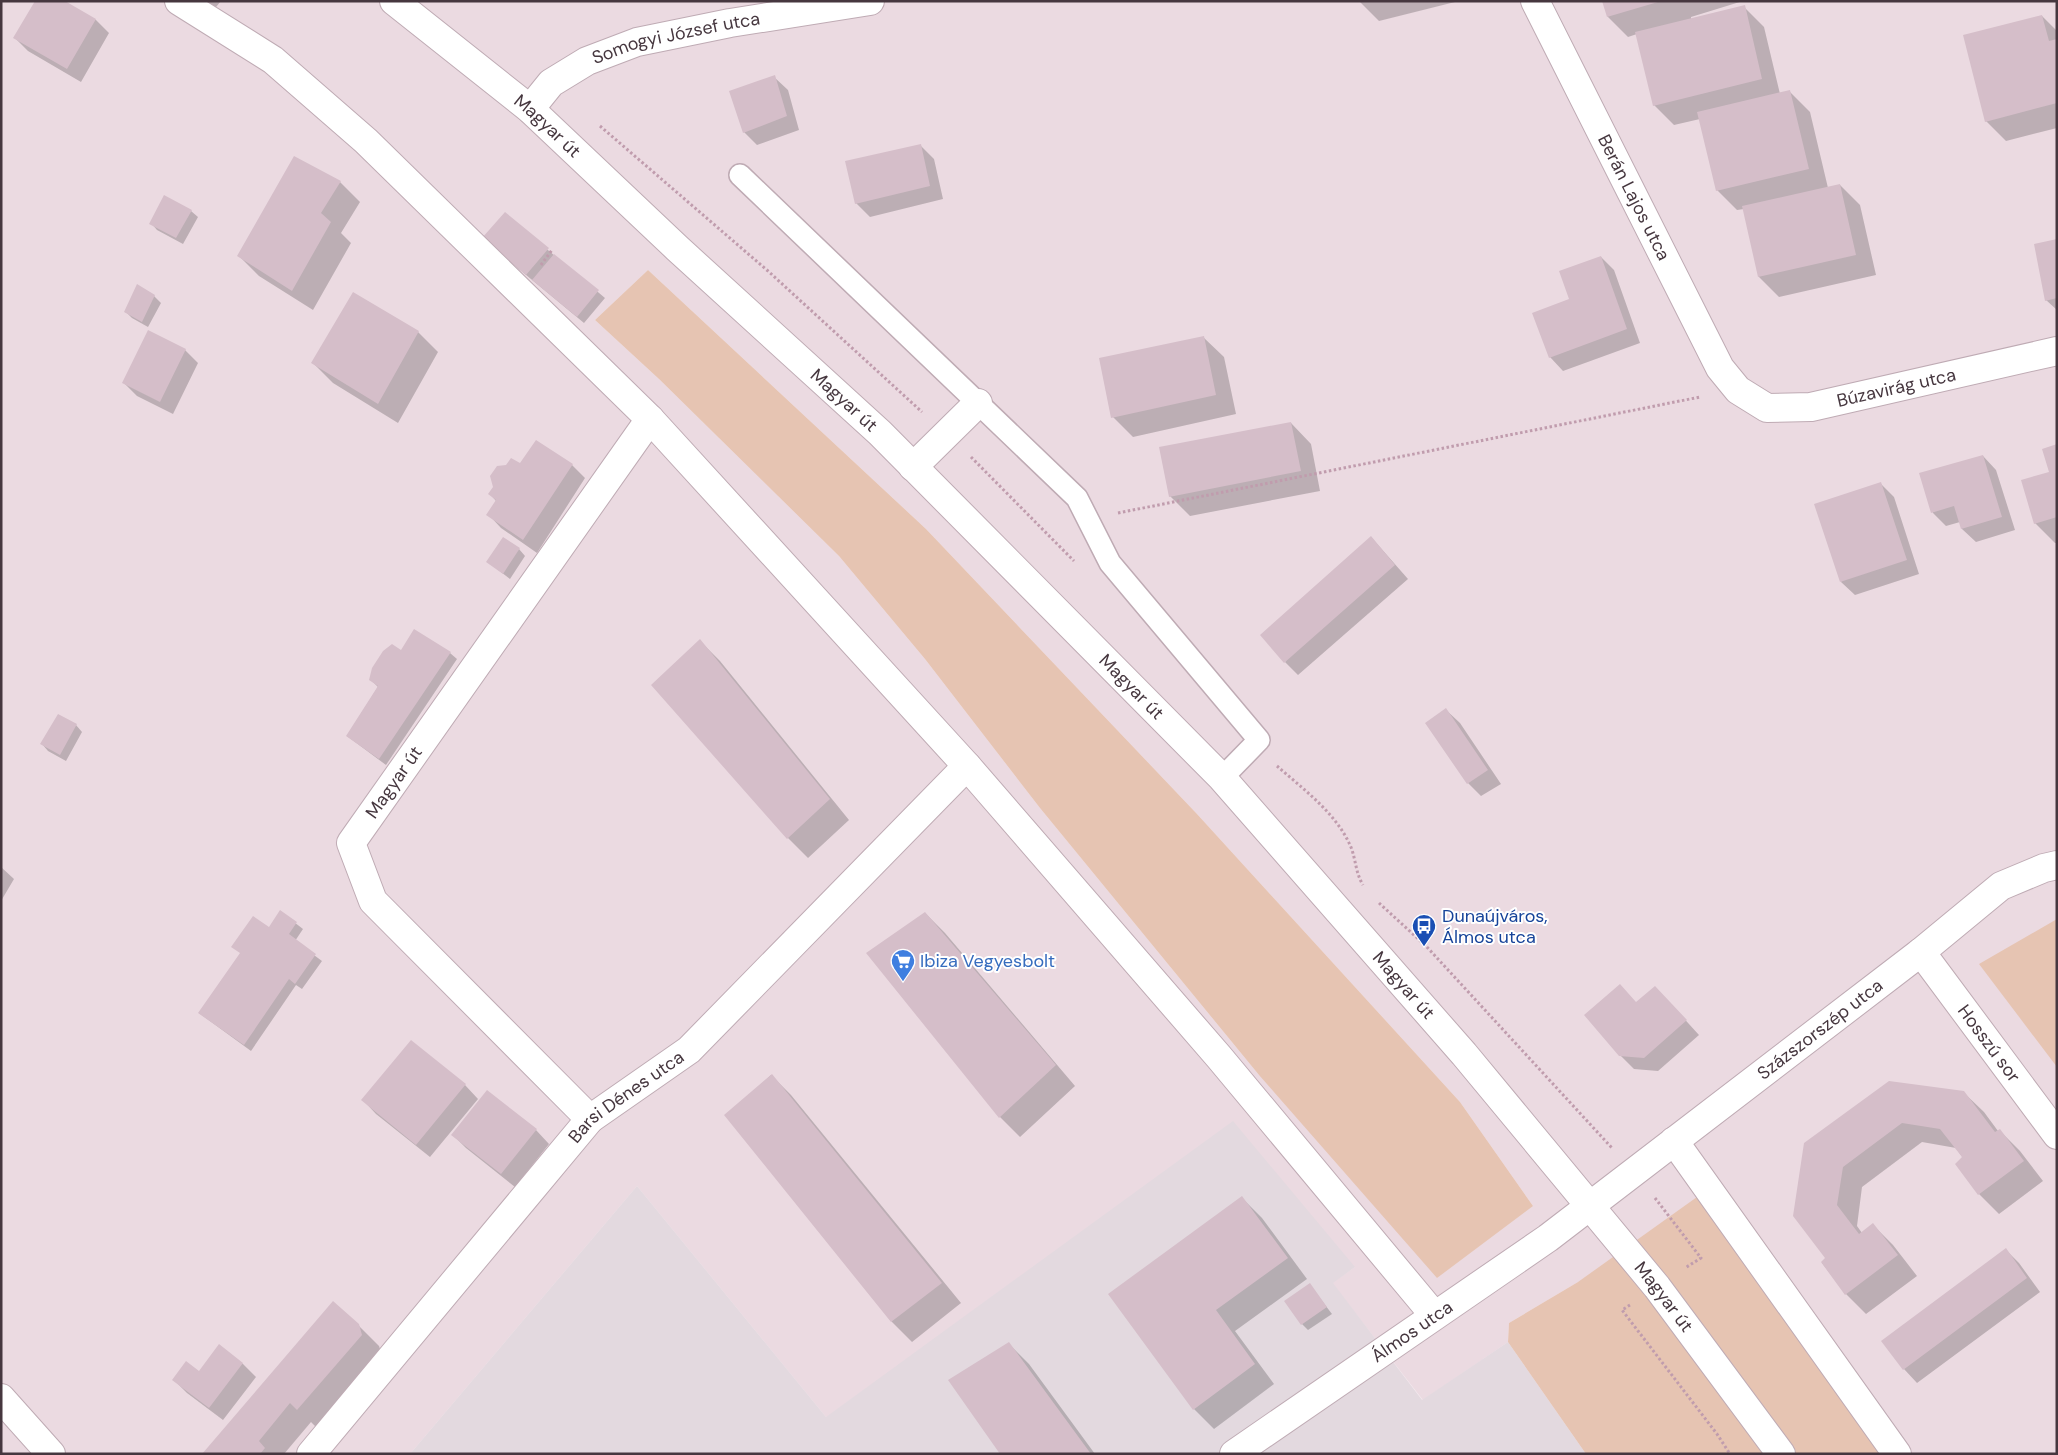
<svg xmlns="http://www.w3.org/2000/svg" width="2058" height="1455" font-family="'DM Sans',sans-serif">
	<rect width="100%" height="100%" fill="#f3e8ed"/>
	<!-- residential -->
	<path fill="#ebdae1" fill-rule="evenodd" d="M1 1H2057V1454H1892L1578 1282 1509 1323 1508 1342 1423 1400 1332 1283 1355 1267 826 1417 637 1186 410 1454H1ZM648 270 926 529 1197 814 1460 1102 1533 1206 1259 1075 1040 808 925 659 839 556 659 379 595 320Z"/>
	<!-- industrial -->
	<path fill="#e3d9df" d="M1233 1121 1355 1267 1333 1283 1422 1400 1508 1342 1586 1454H410L637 1186 826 1417Z"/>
	<!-- green -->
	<path fill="#e6c4b2" d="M648 270 926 529 1197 814 1460 1102 1533 1206 1437 1278 1259 1075 1040 808 925 659 839 556 659 379 595 320Z
		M2057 919V1067L1979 964Z
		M1704 1192 1892 1454H1586L1508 1342 1509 1323 1578 1282Z"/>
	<!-- shadow -->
	<path fill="#0003" d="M62 1 96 20 109 33 81 82 28 51 15 38Z
		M197 1H221L211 13Z
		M1359 1H1459L1379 21Z
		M1603 1H1743L1691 17V20L1744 7 1764 27 1780 94 1790 92 1810 112 1828 188 1840 185 1860 205 1876 275 1779 297 1759 277 1744 209 1737 210 1717 190 1700 119 1674 125 1654 105 1637 34 1628 37 1608 17Z
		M2042 16 2057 31V128L2006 141 1986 121Z
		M774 77 788 90 799 130 757 145 744 132Z
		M920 145 934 159 943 199 870 217 856 203Z
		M340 182 360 202 341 233 351 243 313 310 259 276 239 256Z
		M191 211 198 217 183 244 157 230 151 223Z
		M505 214 605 298 584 323 490 245Z
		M2057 241V310L2046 300Z
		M1601 257 1614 270 1640 343 1563 371 1550 357 1571 300Z
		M154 296 161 303 148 327 132 318 126 312Z
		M418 332 438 352 398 423 333 383 313 363Z
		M1203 337 1224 357 1236 414 1133 437 1113 417Z
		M185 350 198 363 173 414 137 396 123 382Z
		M1291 423 1311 444 1320 491 1190 516 1170 496Z
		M2057 446V543H2055L2035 523Z
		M1983 456 1996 470 2015 530 1976 542 1962 529 1960 522 1946 526 1933 513 1920 474Z
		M521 465H572L585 478 537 553 501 528 488 514 496 501 490 494 507 466Z
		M1881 484 1894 497 1919 574 1855 595 1841 582Z
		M1371 537 1408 579 1298 675 1285 662Z
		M519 549 525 556 510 579 488 562Z
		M415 631 450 653 457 659 386 765 347 736 378 687 370 679 402 652Z
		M700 641 720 661 849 820 808 858 788 838Z
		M1446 710 1460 723 1501 784 1481 796 1468 783Z
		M76 725 82 732 66 761 48 751 42 744Z
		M1 867 14 879 1 901Z
		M281 912 303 929 295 941 322 961 302 989 296 985 251 1051 199 1013 241 953 233 947 269 929Z
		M925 913 945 933 1075 1086 1020 1137 1000 1117Z
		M1668 1001 1699 1035 1658 1071 1634 1069 1620 1055 1637 1003Z
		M771 1075 791 1095 961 1303 912 1342 892 1322 726 1116Z
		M465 1085 478 1099 430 1157 376 1114 363 1100Z
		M487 1092 536 1130 549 1144 515 1187 466 1148 453 1135Z
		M1963 1092 1984 1112 1998 1131H2000L2020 1151 2043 1181 1999 1214 1979 1194 1956 1164 1963 1158 1956 1148 1922 1142 1862 1187 1857 1226 1862 1233 1873 1225 1893 1245 1917 1276 1866 1314 1846 1294 1822 1263 1827 1259 1805 1144Z
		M1242 1198 1262 1218 1307 1279 1235 1331 1274 1384 1214 1429 1194 1409 1110 1295Z
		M2006 1250 2019 1263 2040 1292 1917 1383 1904 1369 1883 1341Z
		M1309 1284 1332 1314 1308 1330 1302 1324Z
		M358 1325 379 1346 382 1355 318 1429 311 1422 284 1454H204Z
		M1009 1344 1029 1364 1095 1454H1001Z
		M219 1346 243 1364 256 1377 223 1420 187 1393 174 1380 200 1373Z"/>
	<!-- building -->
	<path fill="#d5bec9" d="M35 1H65L96 19 67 69 13 38Z
		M1602 1H1658V2L1607 17Z
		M1745 5 1762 79 1653 106 1635 32Z
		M2042 15 2049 41 2057 39V103L1985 122 1963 35Z
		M775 75 787 116 743 133 729 91Z
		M1790 90 1809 169 1716 191 1697 112Z
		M921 144 930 186 855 204 845 161Z
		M294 156 341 181 321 213 331 222 292 291 237 256Z
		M1840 184 1856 255 1758 277 1742 206Z
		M164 195 192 210 176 238 149 224Z
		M505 212 549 248 526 275 482 238Z
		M2057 239V298L2045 301 2034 244Z
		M554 254 599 290 577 317 532 280Z
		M1601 256 1627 329 1549 358 1532 313 1569 299 1559 271Z
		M137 284 155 295 142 322 124 312Z
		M353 292 419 331 378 404 311 363Z
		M148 330 186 349 160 402 122 383Z
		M1204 336 1216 395 1111 418 1099 358Z
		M1291 422 1301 471 1169 497 1159 447Z
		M536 440 573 464 523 540 486 515 496 500 488 494 493 487 490 476 497 466 506 465 511 458 520 463Z
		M2057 444V517L2034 524 2021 480 2049 472 2042 449Z
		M1983 455 2002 517 1961 529 1954 506 1931 513 1919 473Z
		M1881 482 1907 560 1840 582 1814 504Z
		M1371 536 1395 565 1284 663 1260 635Z
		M503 537 520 548 503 574 486 562Z
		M414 629 451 652 379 759 346 736 378 686 369 680 372 668 383 651 392 644 401 650Z
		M700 639 830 799 787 839 651 685Z
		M1446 708 1488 770 1467 784 1425 723Z
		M58 714 77 724 60 755 40 744Z
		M280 910 297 922 289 934 316 954 295 984 289 979 244 1045 198 1013 240 953 231 947 253 916 269 927Z
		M925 912 1056 1065 999 1118 866 953Z
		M1620 984 1636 1002 1655 986 1687 1020 1644 1058 1619 1056 1584 1015Z
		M411 1040 466 1084 416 1145 361 1100Z
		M772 1074 942 1283 891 1322 724 1115Z
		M1889 1081 1964 1091 1995 1132 2000 1129 2024 1161 1978 1195 1955 1164 1962 1157 1940 1129 1902 1123 1843 1167 1837 1205 1859 1234 1873 1223 1898 1255 1845 1295 1821 1262 1825 1258 1793 1216 1804 1143Z
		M487 1090 537 1129 501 1174 451 1135Z
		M1242 1196 1288 1258 1216 1310 1255 1364 1193 1410 1108 1294Z
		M2006 1248 2027 1278 1903 1370 1881 1341Z
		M1310 1283 1327 1307 1301 1325 1284 1301Z
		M333 1301 359 1324 362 1335 297 1410 290 1403 259 1441 265 1448 260 1454H202Z
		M1009 1342 1091 1454H1000L948 1380Z
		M219 1344 243 1363 209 1408 172 1380 186 1361 199 1371Z"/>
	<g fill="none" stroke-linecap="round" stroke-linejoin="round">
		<!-- service casing -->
		<g stroke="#bfabb4" stroke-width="24">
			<path id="service" d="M740 175 1077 498 1110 563 1259 740 1222 778"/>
		</g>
		<!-- minor casing -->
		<g stroke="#bfabb4" stroke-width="30">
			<g id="minor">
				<path d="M179 1 273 60 366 141 650 419 967 766 1219 1057 1434 1315"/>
				<path id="s1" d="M1535 1 1720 368 1738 390 1767 408 1811 407 2057 351"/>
				<path id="s2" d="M530 109 551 83 587 61 637 42 730 23 870 1"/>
				<path d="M913 467 978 403"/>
				<path id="s3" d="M1921 952 2057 1135"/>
				<path id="s4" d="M590 1119 373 901 351 843 650 419"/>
				<path d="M1674 1141 1897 1454"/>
				<path d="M1 1398 51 1454"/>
				<path id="s5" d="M311 1454 590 1119 689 1050 967 766"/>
				<path id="s6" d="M1234 1454 1548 1238 1921 952 2001 886 2044 868 2057 865"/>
			</g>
		</g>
		<!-- tertiary casing -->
		<g stroke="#bfabb4" stroke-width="30">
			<g id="tertiary">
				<path id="s7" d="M394 1 530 109 677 248 880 433 1222 778 1464 1054 1657 1287 1781 1454"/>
			</g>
		</g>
		<!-- path -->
		<path stroke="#c09cad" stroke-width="3" stroke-dasharray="2.5 2.5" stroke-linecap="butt" d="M600 126 768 271 922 412
			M541 265 552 250
			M971 457 1074 561
			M1118 513 1700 397
			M1277 766C1303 789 1335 812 1350 845 1356 858 1355 872 1363 885
			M1379 903 1426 946 1612 1148
			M1655 1198 1701 1258 1685 1268
			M1630 1305 1622 1310 1717 1434 1730 1454"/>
		<!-- service -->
		<use href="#service" stroke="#fff" stroke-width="21"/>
		<!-- minor -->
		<use href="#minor" stroke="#fff" stroke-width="28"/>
		<!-- tertiary -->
		<use href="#tertiary" stroke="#fff" stroke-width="28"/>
	</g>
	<!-- icons -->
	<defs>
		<g id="bus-pin" transform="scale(1.25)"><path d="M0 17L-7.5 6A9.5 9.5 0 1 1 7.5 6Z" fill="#1a4fb4" stroke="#fff"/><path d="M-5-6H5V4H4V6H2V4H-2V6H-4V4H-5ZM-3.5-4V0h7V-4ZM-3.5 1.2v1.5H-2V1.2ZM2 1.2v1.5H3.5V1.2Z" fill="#fff"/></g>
		<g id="supermarket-pin" transform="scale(1.25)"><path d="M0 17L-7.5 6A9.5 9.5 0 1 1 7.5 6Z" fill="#3f7fe0" stroke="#fff"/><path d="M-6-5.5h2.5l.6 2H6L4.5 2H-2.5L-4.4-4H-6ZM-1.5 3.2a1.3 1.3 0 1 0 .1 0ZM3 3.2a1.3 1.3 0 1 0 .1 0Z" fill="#fff"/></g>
	</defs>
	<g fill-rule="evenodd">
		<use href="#bus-pin" x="1424" y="926"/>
		<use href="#supermarket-pin" x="903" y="961"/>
	</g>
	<g text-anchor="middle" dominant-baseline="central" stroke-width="4" stroke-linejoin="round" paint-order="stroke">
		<!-- street labels -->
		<g font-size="18" fill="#46373f" stroke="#fff">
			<text stroke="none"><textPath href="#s2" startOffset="168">Somogyi József utca</textPath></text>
			<text stroke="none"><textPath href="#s7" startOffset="198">Magyar út</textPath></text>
			<text stroke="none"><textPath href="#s1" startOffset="220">Berán Lajos utca</textPath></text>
			<text stroke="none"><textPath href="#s1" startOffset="605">Búzavirág utca</textPath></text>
			<text stroke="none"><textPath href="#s7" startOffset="602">Magyar út</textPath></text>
			<text stroke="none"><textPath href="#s7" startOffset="1008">Magyar út</textPath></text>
			<text stroke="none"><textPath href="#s4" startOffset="444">Magyar út</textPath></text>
			<text stroke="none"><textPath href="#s7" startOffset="1412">Magyar út</textPath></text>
			<text stroke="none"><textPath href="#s6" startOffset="724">Százszorszép utca</textPath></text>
			<text stroke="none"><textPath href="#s3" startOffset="114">Hosszú sor</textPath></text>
			<text stroke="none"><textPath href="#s5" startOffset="478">Barsi Dénes utca</textPath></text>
			<text stroke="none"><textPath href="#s7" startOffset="1818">Magyar út</textPath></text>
			<text stroke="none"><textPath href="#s6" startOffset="216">Álmos utca</textPath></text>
		</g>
		<!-- transit labels -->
		<g font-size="18" fill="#164399" stroke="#fff" text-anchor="start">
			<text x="1442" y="916">Dunaújváros,<tspan x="1442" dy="21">Álmos utca</tspan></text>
		</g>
		<!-- shop labels -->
		<g font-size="18" fill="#366cbe" stroke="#fff" text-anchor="start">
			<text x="920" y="961">Ibiza Vegyesbolt</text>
		</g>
	</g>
	<!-- border -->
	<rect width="2058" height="1455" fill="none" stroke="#46373f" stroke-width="5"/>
</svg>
